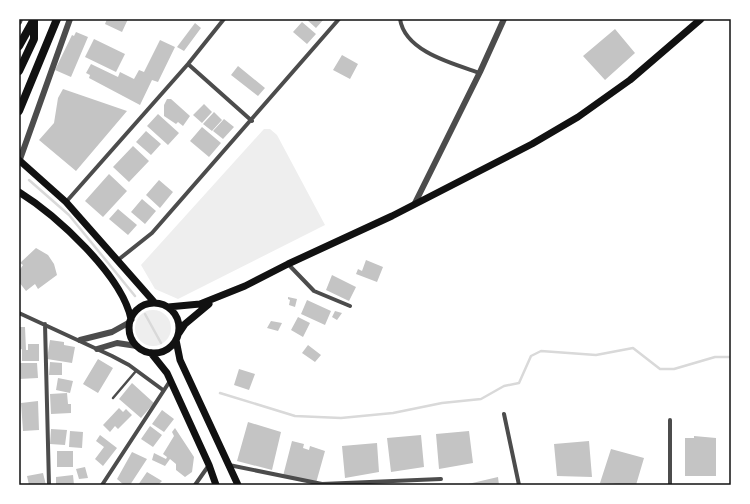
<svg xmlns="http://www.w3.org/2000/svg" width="750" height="504" font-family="'Roboto Condensed',sans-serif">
	<rect width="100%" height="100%" fill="#fff"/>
	<!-- green -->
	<path fill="#eee" d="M264 129H270L277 135 325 225 178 299 155 289 141 265Z
		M135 328a18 18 0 1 1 36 0a18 18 0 1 1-36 0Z"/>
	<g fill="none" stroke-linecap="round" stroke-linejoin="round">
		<!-- stream -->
		<path stroke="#d9d9d9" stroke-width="2.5" d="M29 180 69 215 135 296
			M145 314 161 343
			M220 393 295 416 341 418 393 413 442 403 481 399 504 386 519 383 531 356 541 351 596 355 633 348 660 369H674L715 357H731"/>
	</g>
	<!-- building -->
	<path fill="#c4c4c4" d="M107 19H128L122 32 105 24Z
		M306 19H324L316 28Z
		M302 22 316 34 307 44 293 32Z
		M195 23 201 28 184 51 177 47Z
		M615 29 635 53 605 80 583 56Z
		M76 32 88 37 71 77 55 70 72 35 74 36Z
		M94 39 125 54 116 72 85 57Z
		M160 40 175 47 158 82 152 80 140 105 89 78 90 75 86 73 91 64 118 77 120 72 134 79 139 70 144 72Z
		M342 55 358 64 350 79 333 70Z
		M238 66 265 88 258 96 231 75Z
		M63 89 127 111 76 171 39 140 54 123 58 98Z
		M167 99H171L190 116 183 126 178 122 176 124 164 116V105Z
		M204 104 212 112 202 123 193 115Z
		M214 112 222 120 212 131 203 124Z
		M158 114 179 133 168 145 147 126Z
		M224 119 234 127 223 139 213 131Z
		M202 127 221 143 209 157 190 141Z
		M146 131 161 144 151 155 136 142Z
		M133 146 149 161 129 182 113 167Z
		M109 174 127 191 103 217 85 201Z
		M159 180 173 192 160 208 146 195Z
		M142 199 156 211 145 224 131 212Z
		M118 209 137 225 128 235 109 219Z
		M36 248 48 255 54 264 57 275 38 289 35 284 26 291 19 282V271L23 265 20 263Z
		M366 260 383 267 377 282 356 274 358 269 362 271Z
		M332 275 356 287 349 301 326 290Z
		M288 297 297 299 295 307 289 305 290 300 288 299Z
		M307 300 331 311 325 325 301 314Z
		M335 311 342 313 337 320 332 317Z
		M298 317 310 323 303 337 291 330Z
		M271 321 282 323 278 331 267 328Z
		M19 327H25L26 350H28V344H39V361H22V349L19 350Z
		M50 340 64 342V345L75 347 72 363 47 359Z
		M308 345 321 355 315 362 302 353Z
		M98 359 113 368 98 393 83 384Z
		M50 362 62 363V375H49Z
		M19 363H37L38 378 19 379Z
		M239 369 255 374 249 390 234 385Z
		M58 378 73 381 70 393 56 390Z
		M132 383 154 403 141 418 119 399Z
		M67 393 68 404H71V413L51 414 50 394Z
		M38 401 39 430 23 431 21 403Z
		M119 408 123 412 126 409 132 415 118 429 115 426 110 432 103 425Z
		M162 410 174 419 164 432 152 424Z
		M248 422 281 432 272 470 237 461Z
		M150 426 162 435 153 447 141 439Z
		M175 428 194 457 192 472 185 477 176 470V464L170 459 165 466 152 460 154 453 166 459 167 457 163 454 174 436 172 432Z
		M51 429 67 430 65 445 50 444Z
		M70 431 83 432 82 448 69 447Z
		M469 431 473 463 439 469 436 434Z
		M100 435 117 448 103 466 95 459 104 447 96 441Z
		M421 435 424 467 391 472 387 438Z
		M694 436 716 438V476H685V438H694Z
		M292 441 304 444 303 448 309 450 310 446 325 451 316 483 283 476Z
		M589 441 592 477 557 476 554 444Z
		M377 443 379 472 345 478 342 446Z
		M611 449 644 458 636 485 600 483Z
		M57 451H73V467H57Z
		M132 452 147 459 130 485H124L117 479Z
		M85 467 88 478 79 479 76 469Z
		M147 472 162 481 158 485H138Z
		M43 473 46 485H29L27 476Z
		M73 475 74 485H56V477Z
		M498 477 499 485H468V484Z"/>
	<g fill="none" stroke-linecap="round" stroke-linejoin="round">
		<!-- service -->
		<path stroke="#4c4c4c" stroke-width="2.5" d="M113 398 136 371"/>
		<!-- minor -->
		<path stroke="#4c4c4c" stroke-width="4" d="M400 19C405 52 454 64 480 73
			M188 64 252 121
			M66 202 188 64 224 19
			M118 260 152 233 339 19
			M288 264 314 291 350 306
			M19 313 112 356 129 365 163 390
			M45 324 49 485
			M504 414 519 485
			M229 465 322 484 441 479
			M102 485 170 381
			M195 485 209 465
			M670 485V420"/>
		<!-- tertiary -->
		<path stroke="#4c4c4c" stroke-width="6" d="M19 22 20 19
			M19 162 70 19
			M415 203 480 72 504 19
			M80 340 112 332 130 322
			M97 349 117 343 137 346"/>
		<!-- secondary -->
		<path stroke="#111" stroke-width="7" d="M19 160 66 202 155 303
			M19 192C56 215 122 275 131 319
			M129 328a25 25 0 1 1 50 0a25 25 0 1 1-50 0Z
			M168 307 200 304 245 286 288 264 392 216 532 144 578 117 630 80 701 19
			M179 333 185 324 209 304
			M176 340 180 360 238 485
			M151 353 167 373 209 465 216 485"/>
		<!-- trunk -->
		<path stroke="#111" stroke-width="8" d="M19 46 33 21
			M19 71 34 39V20
			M19 111 57 19"/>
	</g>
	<!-- border -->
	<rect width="750" height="504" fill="none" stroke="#ffffff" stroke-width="40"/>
	<rect x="20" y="20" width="710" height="464" fill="none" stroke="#111" stroke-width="1.5"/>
</svg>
